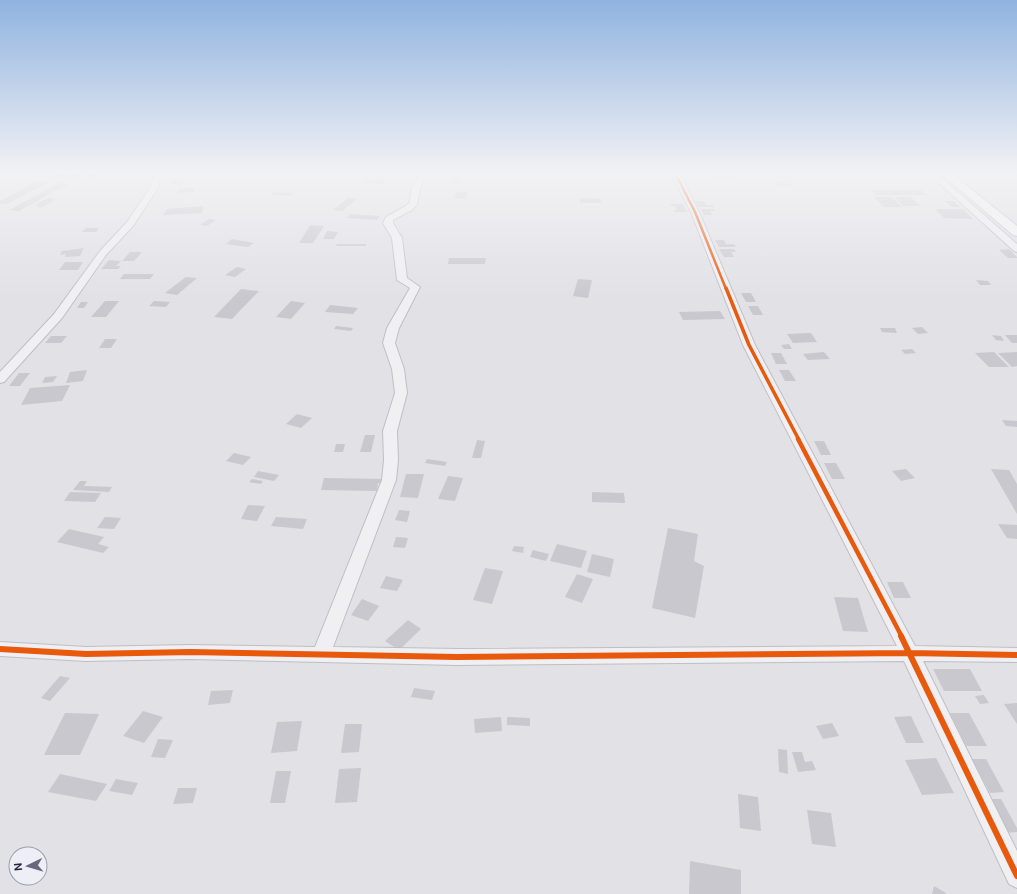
<svg xmlns="http://www.w3.org/2000/svg" width="1017" height="894" font-family="'DM Sans',sans-serif">
	<rect width="100%" height="100%" fill="#e1e1e6"/>
	<!-- building -->
	<path fill="#c8c8ce" d="M59 173H68L57 178 50 177Z
		M78 173H89L74 180 65 179 70 177 64 176 70 174H75Z
		M93 173H103L93 178 85 177Z
		M453 177H461V184H453Z
		M712 177H731L732 179H713Z
		M367 179H385L383 184 365 183Z
		M172 180H186L183 184H169Z
		M37 181 49 182 7 204H0V201Z
		M59 183 68 184 19 211 9 210Z
		M774 183H790L793 186H777Z
		M195 188 194 192 178 193 179 189Z
		M871 190H921L926 195H876Z
		M274 192 293 193 290 196 271 195Z
		M457 192H468L465 199 454 198Z
		M874 197H891L902 207H884Z
		M895 197H911L920 206H903Z
		M48 198 56 199 41 208 37 207 39 206 35 205Z
		M348 198 357 199 342 211 333 210Z
		M580 198 601 199 602 203H580Z
		M695 201H704L706 205H713L714 207H699Z
		M945 201H953L960 207H952Z
		M670 204H683L687 212H674L673 210H677L675 206H671Z
		M203 206 202 213 163 215 167 209Z
		M701 209H714L715 211H710L712 215H704Z
		M935 209H963L973 219 944 218Z
		M350 214 380 216 377 220 347 218Z
		M209 219 216 220 207 226 200 225Z
		M310 225 324 226 313 243H299Z
		M86 228H99L96 232H82Z
		M327 231 338 232 334 239H323Z
		M232 239 254 243 248 247 226 244Z
		M715 240H724L726 244H734L736 247H719Z
		M337 244H366V246H336Z
		M84 248 80 256 65 257 66 254 60 255 62 251Z
		M719 249H734L736 252H731L734 257H724Z
		M1009 249 1017 257V258H1008L999 250Z
		M130 252H142L134 261H122Z
		M449 258H486L485 264H448Z
		M109 260 121 261 116 266H121L118 269H101Z
		M65 262H83L78 270H59Z
		M237 267 246 269 235 277 225 275Z
		M124 274H154L150 279H120Z
		M186 277 197 278 177 295 165 293Z
		M578 279 592 280 588 298 573 296Z
		M976 280 988 281 991 285H980Z
		M241 289 259 291 232 319 214 317Z
		M741 293H751L756 302H746Z
		M105 301H119L106 317H91Z
		M154 301 170 302 166 307 149 306Z
		M291 301 305 303 291 319 276 317Z
		M81 302H88L84 308H77Z
		M330 305 358 308 353 314 325 312Z
		M748 306H758L763 315H753Z
		M720 311 725 319 683 320 679 312Z
		M336 326 353 328 351 331 334 329Z
		M922 327 928 333 918 334 912 328Z
		M880 328H895L897 333 882 332Z
		M811 333 817 342 793 343 787 334Z
		M992 335 1001 336 1004 341 996 340Z
		M1005 335H1017V343H1012Z
		M51 336H67L61 343H45Z
		M105 339H117L111 348H99Z
		M789 344 792 349H784L781 345Z
		M912 349 916 353 905 354 901 350Z
		M824 352 830 359 808 360 803 354Z
		M994 352 1009 367H989L975 353Z
		M1017 352V366L1012 367 998 353Z
		M771 353H781L787 364H776Z
		M87 370 83 381 66 383 70 372Z
		M779 370H789L796 381H785Z
		M19 373H30L20 386H9Z
		M57 376 53 382 42 383 45 377Z
		M70 385 62 401 21 405 30 388Z
		M297 414 312 418 301 428 286 424Z
		M1002 420 1017 421V427L1006 426Z
		M365 435H375L371 452H360Z
		M477 440 485 441 481 458H472Z
		M814 441H824L831 455H821Z
		M336 444H345L343 452H334Z
		M234 453 251 457 243 465 226 461Z
		M427 459 447 462 445 466 425 463Z
		M824 463H836L845 479H832Z
		M906 469 915 478 901 481 892 471Z
		M991 469 1009 470 1017 484V514Z
		M258 471 279 475 274 481 254 477Z
		M406 474H424L418 498 400 497Z
		M448 476 463 478 455 501 438 499Z
		M324 478 386 479 385 483H378L377 491 321 490Z
		M252 479 263 481 261 484 249 482Z
		M80 481H87L84 486 112 487 109 492 73 490Z
		M70 492 101 493 95 502 64 501Z
		M592 492 624 493 625 503 592 502Z
		M248 505 265 506 257 521 241 519Z
		M399 510 410 511 407 522 395 520Z
		M105 517 121 518 114 529 97 528Z
		M276 517 307 519 303 529 271 526Z
		M998 524 1017 525V539L1007 538Z
		M668 528 698 534 694 561 704 566 695 618 652 608Z
		M69 529 104 537 98 544 109 547 103 553 57 542Z
		M396 537 408 538 405 548 393 547Z
		M557 544 587 551 581 568 550 561Z
		M514 546 524 547 523 553 512 551Z
		M533 550 549 554 546 561 530 557Z
		M592 554 614 559 610 577 587 572Z
		M485 568 503 571 492 604 473 600Z
		M577 574 593 579 582 603 565 597Z
		M386 576 403 580 397 591 380 588Z
		M887 582H903L911 598H894Z
		M834 597 858 598 868 632 843 631Z
		M362 599 379 606 368 621 351 615Z
		M408 620 421 629 399 650 385 641Z
		M933 669H970L982 691H944Z
		M60 676 70 678 50 701 41 698Z
		M414 688 435 691 432 700 411 697Z
		M233 690 230 703 208 705 211 691Z
		M984 695 989 703 980 704 975 696Z
		M1017 703V724L1004 704Z
		M143 711 163 717 144 743 123 736Z
		M65 713 99 714 80 755H44Z
		M950 713H969L987 746H966Z
		M911 716 924 743H906L894 717Z
		M501 717 502 731 475 733 474 719Z
		M507 717 530 718V726L507 725Z
		M302 721 297 751 271 753 277 722Z
		M832 723 839 736 823 739 816 726Z
		M345 724H362L359 752 341 753Z
		M158 739 173 740 165 758 151 757Z
		M778 749 787 750 788 774 779 772Z
		M792 752H802L805 762 812 761 816 770 798 772Z
		M936 758 954 793 922 795 905 760Z
		M972 759H986L1004 792 990 793Z
		M361 768 357 802 335 803 339 769Z
		M276 771H291L285 803H270Z
		M60 774 107 784 96 801 48 792Z
		M116 779 138 783 132 795 109 791Z
		M178 788H197L193 803 173 804Z
		M738 794 758 797 761 831 740 828Z
		M986 799H1001L1017 828V832L1003 833Z
		M807 810 831 813 836 847 812 844Z
		M690 861 741 870V894H689Z
		M934 886 946 893V894H932Z"/>
	<g fill="none" stroke-linecap="round" stroke-linejoin="round">
		<!-- minor casing -->
		<g stroke="#bebec4" stroke-width="2">
			<path id="minor" d="M161 173H170L159 181 158 188 133 226 106 255 62 318 4 382 0 383V372L54 314 100 251 127 222 150 188 153 179Z
				M421 173H429L420 187 417 204 412 210 393 220V223L402 238 407 278 420 287 399 328 395 343 404 369 407 393 397 431 398 460 396 480 333 647 457 649 897 646 743 345 691 212 671 173H679L699 212 755 345 915 646 1017 648V662L923 661 1017 851V888L1009 884 904 661 457 665 190 659 86 661 0 656V642L86 647 190 645 315 647 382 480 384 460 383 431 395 393 392 369 383 343 387 328 410 288 397 280 392 238 383 223 386 217 406 206 410 202 412 187Z
				M928 173H936L1017 244V252L1014 251Z"/>
		</g>
		<!-- major casing -->
		<g stroke="#bfbfc7" stroke-width="2">
			<path id="major" d="M940 173H951L1017 226V236L1013 235Z"/>
		</g>
		<!-- minor -->
		<use href="#minor" fill="#f0f0f3" fill-rule="evenodd"/>
		<!-- major -->
		<use href="#major" fill="#f5f5f6" fill-rule="evenodd"/>
		<!-- cycleway-far3 casing -->
		<g stroke="#edeef6" stroke-width="4">
			<path id="cycleway-far3" d="M675 173 695 212 726 289"/>
		</g>
		<!-- cycleway-far2 casing -->
		<g stroke="#edeef6" stroke-width="5.5">
			<path id="cycleway-far2" d="M726 288 749 345 799 440"/>
		</g>
		<!-- cycleway-far1 casing -->
		<g stroke="#edeef6" stroke-width="7">
			<path id="cycleway-far1" d="M798 439 902 637"/>
		</g>
		<!-- cycleway casing -->
		<g stroke="#edeef6" stroke-width="8">
			<path id="cycleway" d="M901 636 1017 876
				M0 649 86 654 190 652 457 657 910 653 1017 655"/>
		</g>
		<!-- cycleway-far3 -->
		<use href="#cycleway-far3" stroke="#e8590c" stroke-width="2.5"/>
		<!-- cycleway-far2 -->
		<use href="#cycleway-far2" stroke="#e8590c" stroke-width="3.5"/>
		<!-- cycleway-far1 -->
		<use href="#cycleway-far1" stroke="#e8590c" stroke-width="4.5"/>
		<!-- cycleway -->
		<use href="#cycleway" stroke="#e8590c" stroke-width="6"/>
	</g>
	<!-- sky -->
	<linearGradient id="sky" x2="0" y2="1"><stop stop-color="#90b3e0"/><stop offset="0.58" stop-color="#f2f2f4"/><stop offset="1" stop-color="#f2f2f4" stop-opacity="0"/></linearGradient>
	<rect width="1017" height="298" fill="url(#sky)"/>
	<!-- north arrow -->
	<g transform="translate(28 866) rotate(265)"><circle r="19" fill="#edeef6" stroke="#9d9eae"/>
	<path d="M0-3L7 15L0 10L-7 15Z" fill="#67677b"/>
	<text y="-6" font-size="11" font-weight="bold" text-anchor="middle" fill="#262641">N</text>
	</g>
</svg>
